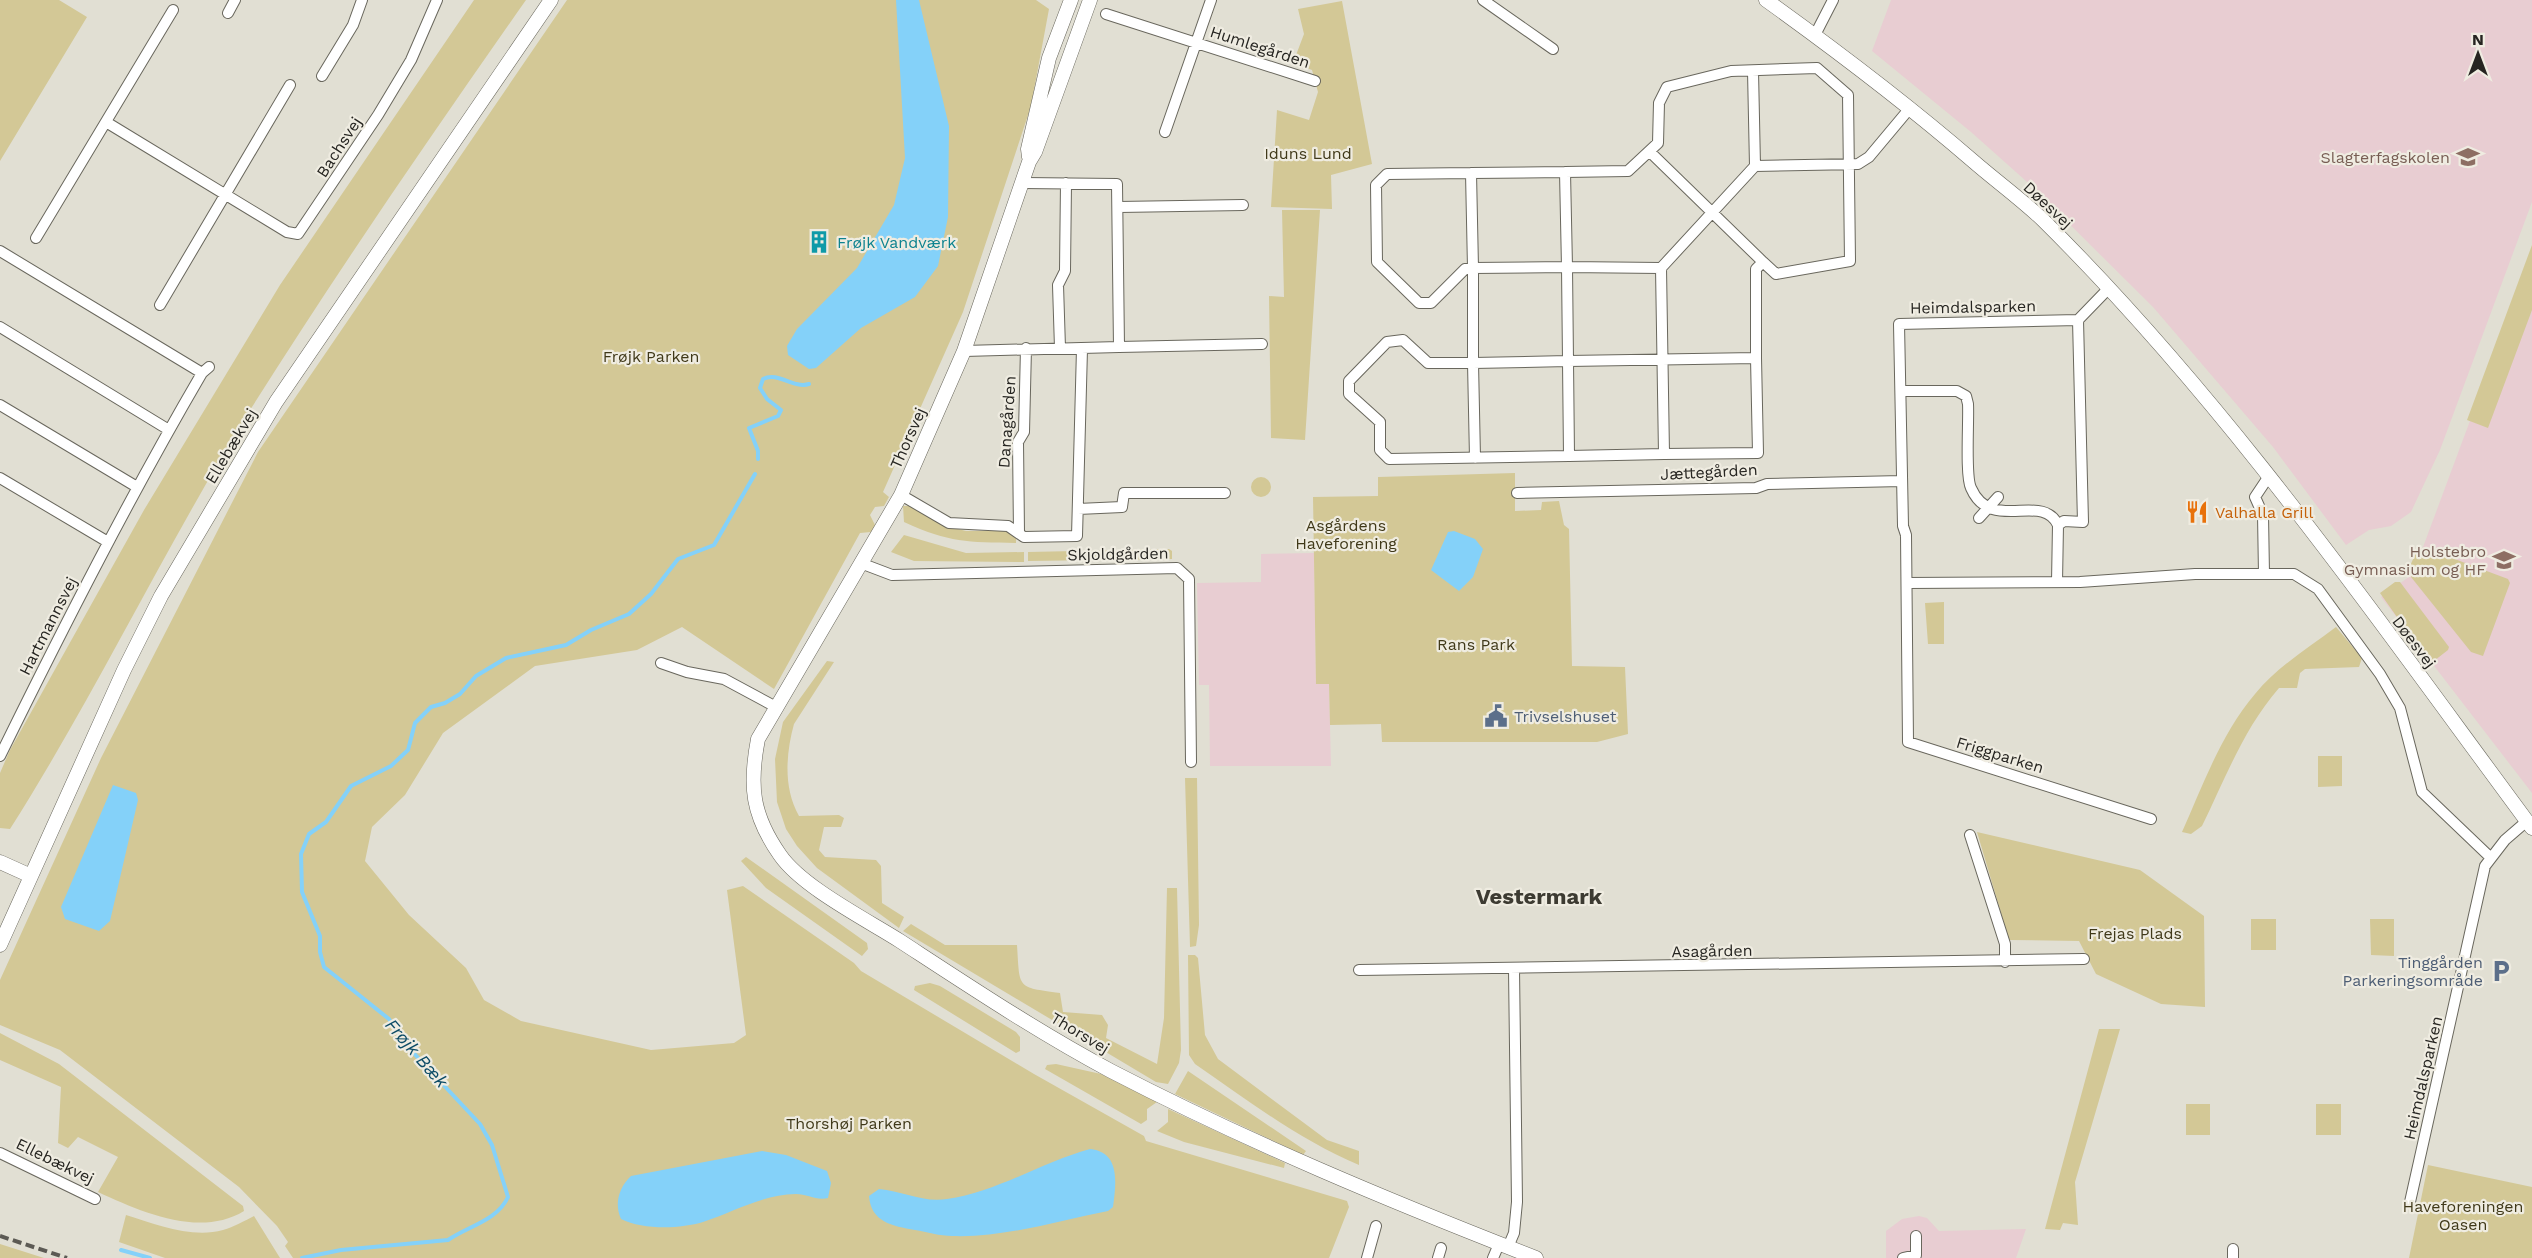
<svg xmlns="http://www.w3.org/2000/svg" width="2532" height="1258" font-family="'Work Sans',sans-serif">
	<rect width="100%" height="100%" fill="#e1dfd3"/>
	<!-- education -->
	<path fill="#e8cdd2" d="M1891 0H2532V202L2440 450 2411 512 2391 526 2369 530 2346 545 2273 447 2153 307 2026 181 1971 132 1872 51Z
		M2532 254V793L2381 597 2413 574Z
		M1314 553 1316 684H1329L1331 766H1210L1209 685H1199L1197 583 1261 582V554Z
		M1919 1216 1927 1218 1939 1231 2026 1229 2016 1258H1886V1231L1902 1219Z"/>
	<!-- green -->
	<path fill="#d3c896" d="M0 0H59L87 17 0 161Z
		M474 0H526C432 134 339 269 252 407 166 545 97 692 10 829L0 828V773L10 750 144 510 280 285Z
		M567 0H1036L1049 9 1031 106 963 312 883 492 889 497 884 506 875 507 870 515 875 525 871 532 860 533 774 689 682 627 637 650 535 666 443 733 405 795 372 827 365 861 409 915 466 968 484 1000 521 1021 651 1050 734 1043 746 1035 727 890 743 886 854 963 861 971 1034 1074 1144 1136 1146 1141 1347 1201 1349 1207 1329 1258H293L285 1246 288 1242 277 1226 239 1187 60 1050 0 1025V980L101 758 258 452Z
		M1342 1 1372 164 1331 175 1332 209 1271 207 1277 110 1309 120 1318 92 1312 70 1293 63 1304 34 1298 9Z
		M1282 210H1320L1305 440 1271 438 1269 296 1284 297Z
		M2532 245V310L2488 428 2467 420Z
		M1515 473V511L1541 510 1542 502 1559 501 1564 525 1569 529 1572 666 1625 667 1628 734 1597 742H1382L1381 724 1330 725 1329 684H1316L1313 497 1378 496V477Z
		M1251 487a10 10 0 1 1 20 0a10 10 0 1 1-20 0Z
		M903 506H909L950 527 966 531H1009L1016 534V543C967 542 950 543 904 522Z
		M904 535 966 553 1024 552V562L914 561 891 552Z
		M2418 548 2428 549 2508 579 2510 583 2483 656 2471 652 2411 577 2410 566Z
		M1169 549 1172 551V559L1028 561V552Z
		M2395 582H2400L2449 647 2448 650 2430 664 2380 593Z
		M1944 602V644H1928L1925 603Z
		M2336 627 2362 658 2359 667 2305 669 2300 673 2297 688H2279C2244 728 2225 779 2202 826L2191 834 2182 832C2203 785 2221 734 2255 694 2277 667 2308 648 2336 627Z
		M827 661 834 662 794 724C786 753 783 788 799 816L839 815 844 818 841 827H824L819 850 825 857 876 860 881 866 882 903 904 917 899 928 817 868 797 846 786 829 777 802 775 759 783 722Z
		M2318 756H2342V786L2318 787Z
		M1185 778H1197L1199 925 1196 946 1190 947Z
		M1977 832 2140 870 2204 916 2205 1007 2161 1004 2096 974 2079 941 2009 940Z
		M746 857 867 943 868 949 862 956 766 888 741 861Z
		M1167 888H1177L1181 1050 1179 1063 1168 1084 1156 1082 903 931 911 924 945 945H1017C1020 989 1016 987 1060 993L1063 1012 1102 1015 1108 1025 1106 1038 1157 1064 1164 1018Z
		M2251 919H2276V950H2251Z
		M2370 919H2394V956L2371 955Z
		M1188 955H1195L1198 958 1205 1035 1218 1059 1327 1140 1359 1151V1165C1299 1140 1249 1101 1195 1064L1189 1055Z
		M930 983 940 986 1016 1032 1020 1037V1051L1016 1053 914 990 915 986Z
		M2099 1029H2120L2075 1182 2078 1225 2063 1223 2060 1230 2045 1229Z
		M0 1033 59 1064 243 1206 244 1211C200 1238 141 1212 98 1192L118 1157 78 1137 68 1148 58 1143 61 1087 0 1060Z
		M1056 1064 1101 1074 1157 1102 1147 1109V1120L1141 1124 1045 1069 1047 1065Z
		M1188 1071 1306 1151 1303 1155 1175 1094Z
		M2186 1104H2210V1135H2186Z
		M2316 1104H2341V1135H2316Z
		M1168 1109 1285 1163 1284 1168 1184 1142 1157 1131 1168 1122Z
		M2428 1165 2532 1187V1258H2409Z
		M126 1215C155 1224 192 1239 223 1230 234 1227 244 1221 254 1216L280 1258H165L119 1242Z
		M0 1244 44 1258H0Z"/>
	<!-- water -->
	<path fill="#84d1f9" d="M896 0H919L949 126 948 217 938 266 915 297 861 328 816 368 809 369 788 355 787 346 797 329 857 268 894 205 905 158Z
		M1454 531 1475 539 1483 549 1473 577 1459 591 1431 570 1448 532Z
		M113 785 136 793 138 800 110 921 99 931 65 919 61 907Z
		M1090 1149C1121 1152 1116 1184 1113 1207L1108 1211C1057 1221 1004 1238 952 1236 940 1236 927 1232 915 1230 892 1226 871 1222 869 1196L879 1189C903 1191 923 1203 947 1199 997 1192 1042 1162 1090 1149Z
		M762 1151 786 1155 827 1171 831 1183 828 1198C817 1201 807 1194 796 1194 761 1195 734 1212 703 1222 680 1229 643 1230 621 1219 614 1204 619 1187 631 1176Z"/>
	<g fill="none" stroke-linecap="round" stroke-linejoin="round">
		<!-- stream -->
		<path stroke="#84d1f9" stroke-width="4" d="M758 459V451L749 428 778 416 781 410 767 399 760 388 763 379C778 371 793 389 809 384
			M121 1250 150 1258
			M302 1258 341 1250 448 1240C468 1226 497 1221 508 1197L492 1145 480 1124 408 1047 389 1019 324 967 320 952V936L302 892 301 854 309 834 326 822 351 786 391 766 408 750 415 723 431 707 445 703 460 694 476 676 506 658 566 645 591 630 629 614 651 594 678 559 714 545 755 474"/>
		<!-- street casing -->
		<g stroke="#69675d" stroke-width="12">
			<path id="street" d="M1483 0 1553 49
				M228 13 235 0
				M1106 14 1315 81
				M1815 35 1833 0
				M1753 71 1755 166
				M322 76 353 25 362 0
				M106 122 287 232 298 234 378 115 411 60 437 0
				M1165 132 1211 0
				M1650 152 1763 262 1756 269V358
				M1565 172 1628 171 1658 143 1659 103 1667 87 1731 71 1817 68 1848 95 1850 261 1776 274 1763 262
				M1471 173 1387 174 1376 185 1377 262 1419 303H1431L1465 269 1473 268 1471 173 1565 172 1567 267 1661 268
				M1023 183 1117 184 1119 347 1262 344
				M1119 207 1243 205
				M36 238 173 10
				M0 251 202 373
				M1567 267 1568 361 1473 363V268Z
				M160 305 290 85
				M2078 320 2109 288
				M0 327 169 430
				M1060 348 1058 285 1065 271 1066 183
				M964 351 1119 347
				M1901 391H1957L1966 396 1968 404C1969 420 1965 476 1971 488 1991 534 2042 491 2058 525L2057 582
				M0 405 137 487
				M1664 454 1758 453 1756 358 1568 361 1569 456 1664 454 1661 268 1755 166 1858 164 1869 157 1910 108
				M1475 458 1473 363H1428L1403 340 1387 342 1349 381V394L1380 422V450L1389 459 1569 456
				M0 478 108 542
				M1517 493 1756 488 1767 484 1902 481
				M901 495 949 523 1008 526 1024 537 1077 536 1082 349
				M1078 509 1122 507 1124 493H1225
				M1979 518 1998 497
				M2058 525 2064 521 2083 522 2078 320 1899 324 1903 526 1906 535 1908 742 2151 819
				M1019 533 1018 442 1024 432 1026 348
				M863 564 892 575 1177 568 1189 579 1191 762
				M2264 574H2294L2318 589 2380 674 2400 708 2422 792 2490 857
				M1907 583 2080 582 2195 574H2264L2263 515 2255 497 2269 476
				M661 663 687 672 724 679 776 707
				M0 756C64 626 129 498 202 373L209 367
				M1970 835 2005 944V962
				M1359 970 2084 959
				M0 1153 95 1199
				M2410 1202 2485 866 2505 840 2527 821
				M1508 1247 1514 1233 1517 1202 1514 969
				M1367 1258 1376 1226
				M1438 1258 1441 1248
				M1493 1258 1499 1244
				M1903 1258 1916 1255V1236
				M2233 1258V1249"/>
		</g>
		<!-- secondary casing -->
		<g stroke="#69675d" stroke-width="15">
			<path id="secondary" d="M1090 0 1035 152 1029 162 964 351 901 495 758 739C749 786 752 815 780 855 802 887 867 920 900 941 969 986 1038 1032 1111 1071 1248 1142 1392 1202 1536 1258
				M1766 0C1837 51 1907 104 1973 161 1996 181 2021 199 2043 220 2228 403 2377 619 2532 828
				M1029 157 1028 149 1049 58 1071 0
				M0 862 31 876
				M0 945 124 670 161 596 276 402 551 0"/>
		</g>
		<!-- street -->
		<use href="#street" stroke="#fff" stroke-width="10"/>
		<!-- secondary -->
		<use href="#secondary" stroke="#fff" stroke-width="14"/>
		<!-- rail -->
		<path stroke="#5c5a54" stroke-width="4" stroke-dasharray="9 4.5" stroke-linecap="butt" d="M0 1236 67 1258"/>
	</g>
	<!-- icons -->
	<defs>
		<g id="school-bare" transform="scale(1.8)"><path d="M0-5L7-2L0 1L-7-2ZM-4 1L0 2.5L4 1V4Q0 6-4 4Z" fill="#8d6e63" stroke="#efece1" stroke-width="2.5" paint-order="stroke"/></g>
		<g id="building-bare" transform="scale(1.8)"><path d="M-4-6H4V6H1V3H-1V6H-4ZM-2.5-4.3h1.7v1.8h-1.7ZM.8-4.3h1.7v1.8H.8ZM-2.5-1h1.7V.8h-1.7ZM.8-1h1.7V.8H.8Z" fill="#0f9aa8" stroke="#efece1" stroke-width="2.5" paint-order="stroke"/></g>
		<g id="restaurant-bare" transform="scale(1.8)"><path d="M-5-6h1v4h1v-4h1v4h1v-4h1v5L-1.5 .5V6h-2V.5L-5-1ZM5-6V6H3V1.5H1.5Q1.5-4 5-6Z" fill="#e8710a" stroke="#efece1" stroke-width="2.5" paint-order="stroke"/></g>
		<g id="civic-bare" transform="scale(1.8)"><path d="M-.6-6.5H3V-4.5H.6V-3L4-1V1h2V6H-6V1h2V-1L-.6-3ZM-1.2 2.5V6h2.4V2.5Z" fill="#5c6f8a" stroke="#efece1" stroke-width="2.5" paint-order="stroke"/></g>
		<g id="parking-bare" transform="scale(1.8)"><path d="M-3.5-5.5H1a3.5 3.5 0 0 1 0 7H-1V5.5H-3.5ZM-1-3.4V-.6H.8a1.4 1.4 0 0 0 0-2.8Z" fill="#5c6f8a" stroke="#efece1" stroke-width="2.5" paint-order="stroke"/></g>
	</defs>
	<g fill-rule="evenodd">
		<use href="#school-bare" x="2468" y="157"/>
		<use href="#building-bare" x="819" y="242"/>
		<use href="#restaurant-bare" x="2197" y="512"/>
		<use href="#school-bare" x="2504" y="560"/>
		<use href="#civic-bare" x="1496" y="716"/>
		<use href="#parking-bare" x="2501" y="971"/>
	</g>
	<g text-anchor="middle" dominant-baseline="central" stroke-width="4.5" stroke-linejoin="round" paint-order="stroke">
		<!-- street labels -->
		<g font-size="16" fill="#262521" stroke="#efece1">
			<text transform="translate(1260 47) rotate(18)">Humlegården</text>
			<text transform="translate(339 147) rotate(-57)">Bachsvej</text>
			<text transform="translate(2048 205) rotate(43)">Døesvej</text>
			<text transform="translate(1973 307) rotate(-1)">Heimdalsparken</text>
			<text transform="translate(1007 422) rotate(-86)">Danagården</text>
			<text transform="translate(908 438) rotate(-66)">Thorsvej</text>
			<text transform="translate(231 446) rotate(-59)">Ellebækvej</text>
			<text transform="translate(1709 472) rotate(-3)">Jættegården</text>
			<text transform="translate(1118 554) rotate(-1)">Skjoldgården</text>
			<text transform="translate(48 626) rotate(-63)">Hartmannsvej</text>
			<text transform="translate(2414 642) rotate(53)">Døesvej</text>
			<text transform="translate(2000 755) rotate(17)">Friggparken</text>
			<text transform="translate(1712 951) rotate(-1)">Asagården</text>
			<text transform="translate(1080 1033) rotate(31)">Thorsvej</text>
			<text transform="translate(2423 1078) rotate(-77)">Heimdalsparken</text>
			<text transform="translate(55 1161) rotate(26)">Ellebækvej</text>
		</g>
		<!-- park labels -->
		<g font-size="16" fill="#403919" stroke="#efece1">
			<text x="1308" y="153">Iduns Lund</text>
			<text x="651" y="356">Frøjk Parken</text>
			<text x="1346" y="525">Asgårdens<tspan x="1346" dy="18">Haveforening</tspan></text>
			<text x="1476" y="644">Rans Park</text>
			<text x="2135" y="933">Frejas Plads</text>
			<text x="849" y="1123">Thorshøj Parken</text>
			<text x="2463" y="1206">Haveforeningen<tspan x="2463" dy="18">Oasen</tspan></text>
		</g>
		<!-- education labels -->
		<g font-size="16" fill="#785e54" stroke="#efece1" text-anchor="end">
			<text x="2450" y="157">Slagterfagskolen</text>
			<text x="2486" y="551">Holstebro<tspan x="2486" dy="18">Gymnasium og HF</tspan></text>
		</g>
		<!-- culture labels -->
		<g font-size="16" fill="#0d838f" stroke="#efece1" text-anchor="start">
			<text x="837" y="242">Frøjk Vandværk</text>
		</g>
		<!-- food labels -->
		<g font-size="16" fill="#c56008" stroke="#efece1" text-anchor="start">
			<text x="2215" y="512">Valhalla Grill</text>
		</g>
		<!-- service labels -->
		<g font-size="16" fill="#4e5e75" stroke="#efece1" text-anchor="start">
			<text x="1514" y="716">Trivselshuset</text>
			<text x="2483" y="962" text-anchor="end">Tinggården<tspan x="2483" dy="18">Parkeringsområde</tspan></text>
		</g>
		<!-- water labels -->
		<g font-size="18" font-style="italic" fill="#0d4c67" stroke="#efece1">
			<text transform="translate(417 1053) rotate(49)">Frøjk Bæk</text>
		</g>
		<!-- district labels -->
		<g font-size="22" font-weight="bold" fill="#3d3b32" stroke="#efece1">
			<text x="1539" y="896">Vestermark</text>
		</g>
	</g>
	<!-- north arrow -->
	<g transform="translate(2478 54)" stroke="#efece1" stroke-width="4.5" paint-order="stroke">
	<path d="M0-4.5L10 22L0 15L-10 22Z" fill="#262521"/>
	<text y="-9" font-size="16" font-weight="bold" text-anchor="middle" fill="#262521">N</text>
	</g>
</svg>
